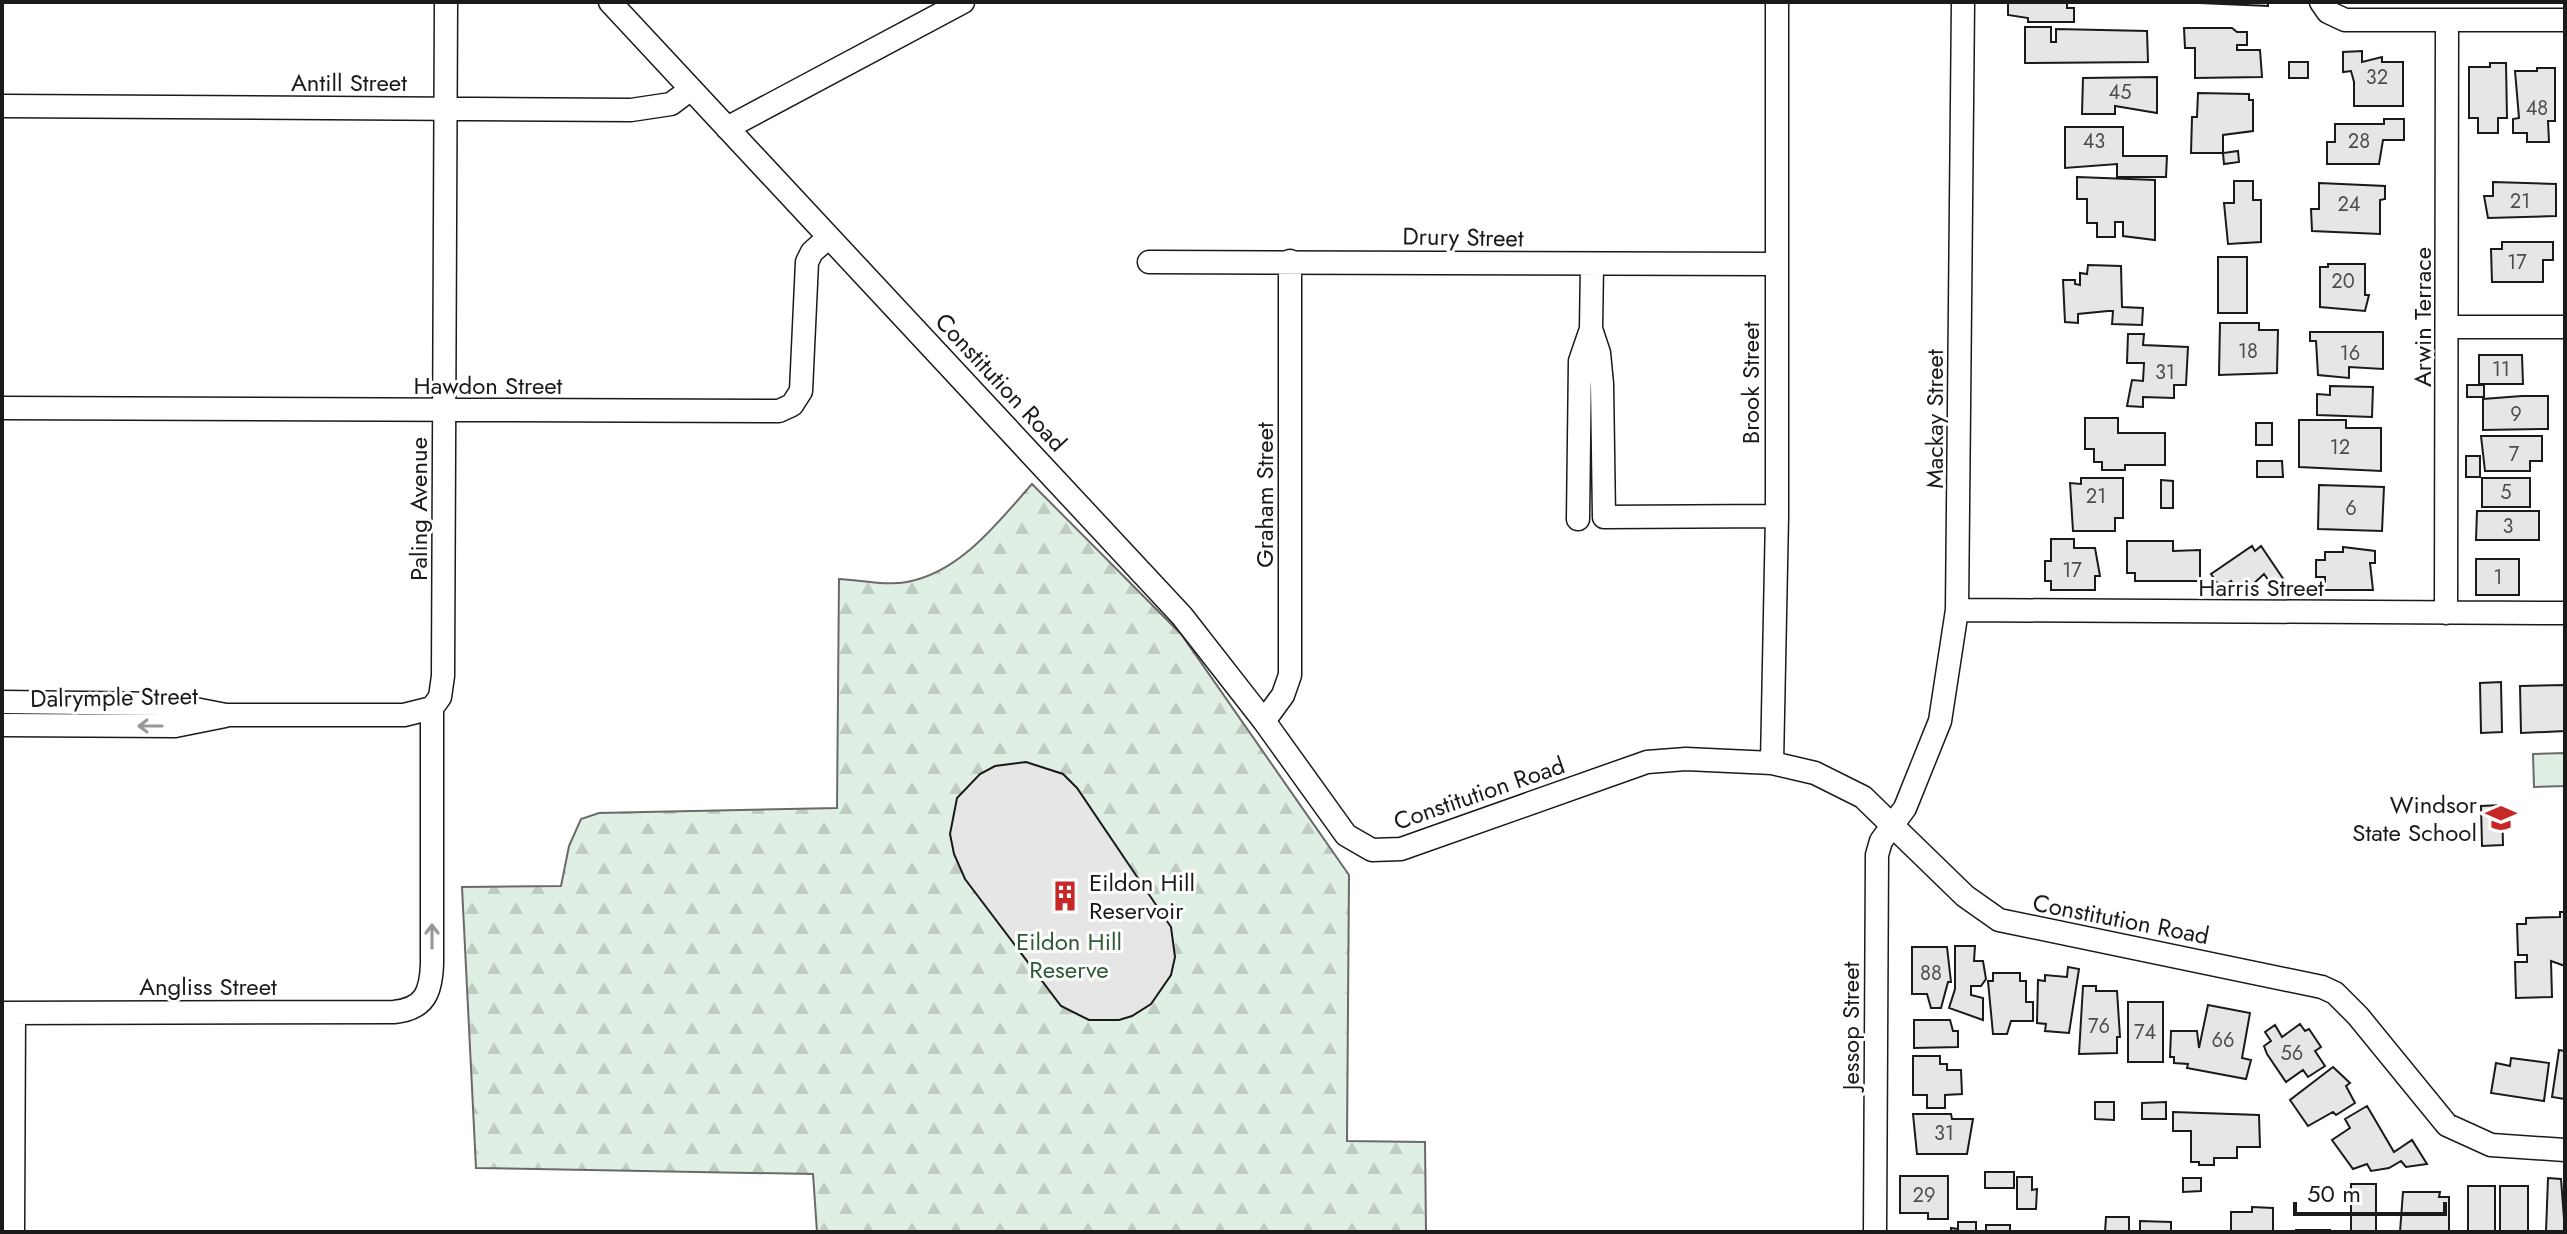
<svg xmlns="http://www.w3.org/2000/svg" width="2567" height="1234" font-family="Jost,sans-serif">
	<defs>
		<pattern id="forest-firs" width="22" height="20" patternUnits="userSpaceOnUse" patternTransform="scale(2)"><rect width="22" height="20" fill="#e0efe3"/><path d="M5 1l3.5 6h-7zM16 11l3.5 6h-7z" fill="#c0ccc2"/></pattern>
	</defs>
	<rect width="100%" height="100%" fill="#fff"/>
	<!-- grass -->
	<path fill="#e0efe3" stroke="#6a6a6a" stroke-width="2" d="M2565 753V786L2534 787 2533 754Z"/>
	<!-- forest -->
	<path fill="url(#forest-firs)" stroke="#6a6a6a" stroke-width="2" d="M1032 484 1181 634 1349 875 1347 1141 1425 1142 1426 1232H817L813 1174 476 1168 462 887 561 886 569 846 581 819 599 813 837 808 839 579C860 580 887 586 907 582 961 572 998 522 1032 484Z"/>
	<!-- building -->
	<path fill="#e6e6e6" stroke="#1a1a1a" stroke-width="2" d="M2008 2H2067V8H2074V22H2028V18L2008 15Z
		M2268 2V6L2200 3V2Z
		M2025 27H2051V42H2056V29L2147 31 2148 62 2025 63Z
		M2184 28H2232L2237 32H2247V45H2237V50H2260L2262 77 2195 78V48H2185Z
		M2362 51V62L2382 57V62H2403V106H2354V82L2351 71 2343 72V52Z
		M2289 62H2308V78H2289Z
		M2490 63H2506L2507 118H2498V133H2478V118H2469V67H2490Z
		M2537 68H2555V121H2548L2549 142H2527V133H2513V119L2519 118 2515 71H2537Z
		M2157 77V113L2115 106V114H2082L2083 78Z
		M2198 93 2249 94V100H2253V131L2223 135V153H2191L2192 117H2197Z
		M2384 119H2404V140H2383L2379 164H2327V142H2335V124H2384Z
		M2065 127H2123V156H2167L2166 177H2117V164L2065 168Z
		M2238 151 2239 162 2224 164 2223 153Z
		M2077 177 2155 180V240L2123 236V222H2115V237H2097V223H2087V199H2077Z
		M2234 181H2253V200H2261V242L2228 244 2224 203H2234Z
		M2493 182 2556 184V216L2488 218 2484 196H2493Z
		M2319 183 2385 186V199L2380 200V234L2312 231 2311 209H2319Z
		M2502 242H2553V260H2543V282H2492L2491 249H2502Z
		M2218 257H2247V313H2218Z
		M2328 264H2365V295H2369L2365 311 2320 307V267H2328Z
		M2088 265 2121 266 2122 307 2143 308 2142 325 2112 324 2113 311H2108L2078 314V323L2065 322 2063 280H2075V284L2080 285V273L2087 274Z
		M2220 323H2259V330H2278L2277 373 2219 375Z
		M2310 332H2383V369L2349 367V378L2318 375 2316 341H2310Z
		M2128 334H2144L2143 345 2188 347 2186 385H2174V398L2143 397V407L2127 406 2132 380 2143 381 2144 363H2127Z
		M2479 355H2522L2523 384H2479Z
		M2467 385H2484V397H2467Z
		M2330 386 2373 387 2372 417 2317 415V394L2330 395Z
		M2522 396H2548V429L2483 430V399Z
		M2085 418H2118V433H2165V465H2125V470H2102V462H2094V449H2085Z
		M2299 420H2346V428H2381V471L2299 467Z
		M2256 423H2272V445H2256Z
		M2481 436H2542V461H2530V471H2485Z
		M2466 456H2480V477H2466Z
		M2257 461H2282L2283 477H2257Z
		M2081 478H2123V518H2115V531H2073L2070 483 2081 484Z
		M2482 478H2530V507H2482Z
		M2161 480 2173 481V508H2161Z
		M2319 485 2384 487 2382 531 2318 529Z
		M2477 511H2539V540H2476Z
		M2051 539H2074V548H2095L2100 576H2095V590H2051V581H2045V561H2051Z
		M2127 541H2173V551L2200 550V581H2135V573H2127Z
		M2252 546 2255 551 2261 546 2284 580 2273 587 2264 574 2251 586 2249 582 2237 590 2231 581 2221 588 2211 574Z
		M2343 547 2375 551V563H2370L2373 590H2325V577H2316V560H2325V552H2343Z
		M2476 559H2519V595H2476Z
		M2501 682 2502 732 2481 733 2480 683Z
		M2565 685V731L2521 733 2520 686Z
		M1026 762 1063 774 1077 788 1171 927 1175 957 1171 975 1151 1004 1132 1016 1119 1020H1089L1061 1006 965 879 954 854 950 834 957 798 980 774 995 766Z
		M2502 805 2503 845 2482 846 2481 806Z
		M2560 912H2565V966L2551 961 2552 997 2516 998 2515 962H2527V955H2518L2517 924H2526V918L2560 917Z
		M1955 946H1975L1974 961H1983L1986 979 1981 986H1971V995L1983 998V1020L1949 1008 1955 989Z
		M1912 947H1947L1951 982H1948L1941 1008H1931L1927 994H1912Z
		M2068 967 2079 969 2069 1033 2045 1031 2046 1024 2037 1023 2038 980 2045 981V975L2067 977Z
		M1993 973H2020V981H2026V1002H2033V1021H2011L2007 1034H1993L1988 981H1993Z
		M2083 986H2096V991H2117L2120 1037H2117V1053L2079 1054Z
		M2128 1002H2163V1062H2128Z
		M2208 1005 2250 1013 2242 1058 2251 1060 2246 1079 2187 1068 2188 1064 2174 1063V1057H2170L2171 1031H2197L2199 1048Z
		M1914 1020H1950L1953 1031H1958V1047L1914 1048Z
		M2300 1024 2305 1031 2309 1029 2321 1047 2315 1051 2325 1066 2308 1077 2303 1070 2286 1082 2267 1054 2264 1046 2271 1041 2265 1032 2275 1025 2282 1037Z
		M2559 1050 2565 1051V1099L2552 1097Z
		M1913 1056H1940V1064H1947V1070H1961L1962 1094 1945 1095V1108H1927V1095H1913Z
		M2511 1058 2549 1063 2544 1101 2491 1093 2496 1063 2510 1066Z
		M2333 1067 2350 1083 2346 1086 2355 1103 2336 1115 2333 1112 2308 1126 2290 1100Z
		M2095 1102H2114V1120L2095 1119Z
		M2166 1102V1119H2142V1103Z
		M2367 1106 2394 1152 2412 1140 2427 1164 2406 1167 2401 1161 2389 1168 2371 1171 2367 1164 2353 1169 2332 1140 2350 1128 2345 1119Z
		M2173 1112 2259 1115 2260 1147H2237V1158H2214V1165H2199V1162H2191V1131H2173Z
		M1913 1114H1951L1952 1119H1973L1967 1154H1917Z
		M1985 1172H2014V1188H1985Z
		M1900 1176H1948V1219H1928V1213H1900Z
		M2017 1177H2032V1190L2037 1189 2036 1209H2017Z
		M2183 1178H2201V1191L2183 1192Z
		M2548 1178 2561 1179 2565 1232H2546Z
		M2351 1184H2376V1232H2351Z
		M2468 1186H2495V1232H2468Z
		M2500 1186H2528V1232H2500Z
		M2403 1192H2440L2439 1197H2449V1232H2400Z
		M2252 1207 2273 1208V1232H2231V1212H2252Z
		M2106 1217H2129V1232H2105Z
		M2140 1221 2171 1222V1232H2140Z
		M1958 1222H1976V1232H1951V1228L1958 1229Z
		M1986 1225H2010V1232H1986Z
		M2296 1230H2330V1232H2296Z"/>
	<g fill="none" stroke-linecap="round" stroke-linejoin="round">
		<!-- minor casing -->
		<g stroke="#1a1a1a" stroke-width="25">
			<path id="minor" d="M610 2 1182 616 1264 721 1346 835 1372 850 1401 849 1647 762 1686 759 1772 763 1815 773 1863 797 1965 896 1999 920 2322 987 2335 993 2358 1016 2447 1125 2491 1145 2565 1150
				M2321 2 2328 12 2345 20H2565
				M2 106 631 110 671 104 691 89
				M727 128 963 2
				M1149 262 1775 264
				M1592 265 1591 329 1599 353 1602 384 1604 517 1777 516
				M2448 327H2565
				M2 408 779 411 792 405 801 391 807 262 812 252 829 237
				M1578 519 1580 361 1591 329
				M1957 610 2565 613
				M2446 613 2447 20
				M2 702 169 704 226 715H404L432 708
				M1264 721 1283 695 1290 675V261
				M2 725 175 726 225 716
				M1772 763 1777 516V2
				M2 1013 394 1012C425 1009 431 992 432 964V708L440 697 443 676 446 2
				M13 1232 14 1013
				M1875 1232 1877 855 1881 841 1905 808 1940 721 1957 610 1963 2"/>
		</g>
		<!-- minor -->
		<use href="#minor" stroke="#fff" stroke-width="22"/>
	</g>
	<!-- one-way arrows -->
	<defs><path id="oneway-shaft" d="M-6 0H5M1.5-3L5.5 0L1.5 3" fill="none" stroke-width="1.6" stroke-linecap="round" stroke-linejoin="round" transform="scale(2)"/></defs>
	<g stroke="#989898">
		<use href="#oneway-shaft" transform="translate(150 726) rotate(180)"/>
		<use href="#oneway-shaft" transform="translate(432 936) rotate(-90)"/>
	</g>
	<!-- icons -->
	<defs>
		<g id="school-bare" transform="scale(2.4)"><path d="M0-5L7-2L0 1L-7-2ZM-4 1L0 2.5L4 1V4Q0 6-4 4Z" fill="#c62828" stroke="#fff" stroke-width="2.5" paint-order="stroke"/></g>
		<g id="building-bare" transform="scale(2.4)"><path d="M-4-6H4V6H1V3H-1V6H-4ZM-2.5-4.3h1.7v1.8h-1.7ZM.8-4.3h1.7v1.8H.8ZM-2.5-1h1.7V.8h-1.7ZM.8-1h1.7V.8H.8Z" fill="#c62828" stroke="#fff" stroke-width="2.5" paint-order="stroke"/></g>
	</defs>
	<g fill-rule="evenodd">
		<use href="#school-bare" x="2501" y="818"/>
		<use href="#building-bare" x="1065" y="896"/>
	</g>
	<g text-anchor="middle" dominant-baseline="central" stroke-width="6" stroke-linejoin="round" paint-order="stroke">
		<!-- number labels -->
		<g font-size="20" fill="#4d4d4d">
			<text x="2377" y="77">32</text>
			<text x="2120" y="92">45</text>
			<text x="2537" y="108">48</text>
			<text x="2094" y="141">43</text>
			<text x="2359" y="141">28</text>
			<text x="2520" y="201">21</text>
			<text x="2349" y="204">24</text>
			<text x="2517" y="262">17</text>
			<text x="2343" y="281">20</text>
			<text x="2248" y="351">18</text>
			<text x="2350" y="353">16</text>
			<text x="2501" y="369">11</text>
			<text x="2165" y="372">31</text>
			<text x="2516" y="414">9</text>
			<text x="2340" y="447">12</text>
			<text x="2514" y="454">7</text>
			<text x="2506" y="492">5</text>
			<text x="2096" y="496">21</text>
			<text x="2351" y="508">6</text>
			<text x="2508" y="526">3</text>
			<text x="2072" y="570">17</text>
			<text x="2498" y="577">1</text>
			<text x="1931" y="973">88</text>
			<text x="2099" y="1026">76</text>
			<text x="2145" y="1032">74</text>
			<text x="2223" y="1040">66</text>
			<text x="2292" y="1053">56</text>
			<text x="1944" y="1133">31</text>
			<text x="1924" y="1195">29</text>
		</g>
		<!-- street labels -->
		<g font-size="24" fill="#1a1a1a" stroke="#fff">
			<text x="349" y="82">Antill Street</text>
			<text transform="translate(1463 237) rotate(1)">Drury Street</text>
			<text transform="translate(2422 317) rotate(-90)">Arwin Terrace</text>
			<text transform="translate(1001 382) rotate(47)">Constitution Road</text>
			<text transform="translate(1750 383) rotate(-90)">Brook Street</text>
			<text x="488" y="385">Hawdon Street</text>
			<text transform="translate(1934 419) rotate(-90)">Mackay Street</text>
			<text transform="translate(1264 495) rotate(-90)">Graham Street</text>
			<text transform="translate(418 509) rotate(-90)">Paling Avenue</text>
			<text x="2261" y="587">Harris Street</text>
			<text transform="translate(114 697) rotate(-1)">Dalrymple Street</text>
			<text transform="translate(1479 793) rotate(-19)">Constitution Road</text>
			<text transform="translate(2121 919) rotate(11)">Constitution Road</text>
			<text x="208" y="986">Angliss Street</text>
			<text transform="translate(1850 1026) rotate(-90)">Jessop Street</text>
		</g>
		<!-- poi labels -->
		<g font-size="24" fill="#1a1a1a" stroke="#fff" text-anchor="end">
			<text x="2477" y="804">Windsor<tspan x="2477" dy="28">State School</tspan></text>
			<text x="1089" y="882" text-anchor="start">Eildon Hill<tspan x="1089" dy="28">Reservoir</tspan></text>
		</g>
		<!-- park labels -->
		<g font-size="24" fill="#2b5a34" stroke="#fff">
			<text x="1069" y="941">Eildon Hill<tspan x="1069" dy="28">Reserve</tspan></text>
		</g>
	</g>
	<!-- border -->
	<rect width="2567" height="1234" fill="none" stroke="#1a1a1a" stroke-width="8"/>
	<!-- scale -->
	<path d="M2295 1202v12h150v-12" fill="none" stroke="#1a1a1a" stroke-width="4"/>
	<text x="2307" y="1202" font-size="24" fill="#1a1a1a" stroke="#ffffff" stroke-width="6" paint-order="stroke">50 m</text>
</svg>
